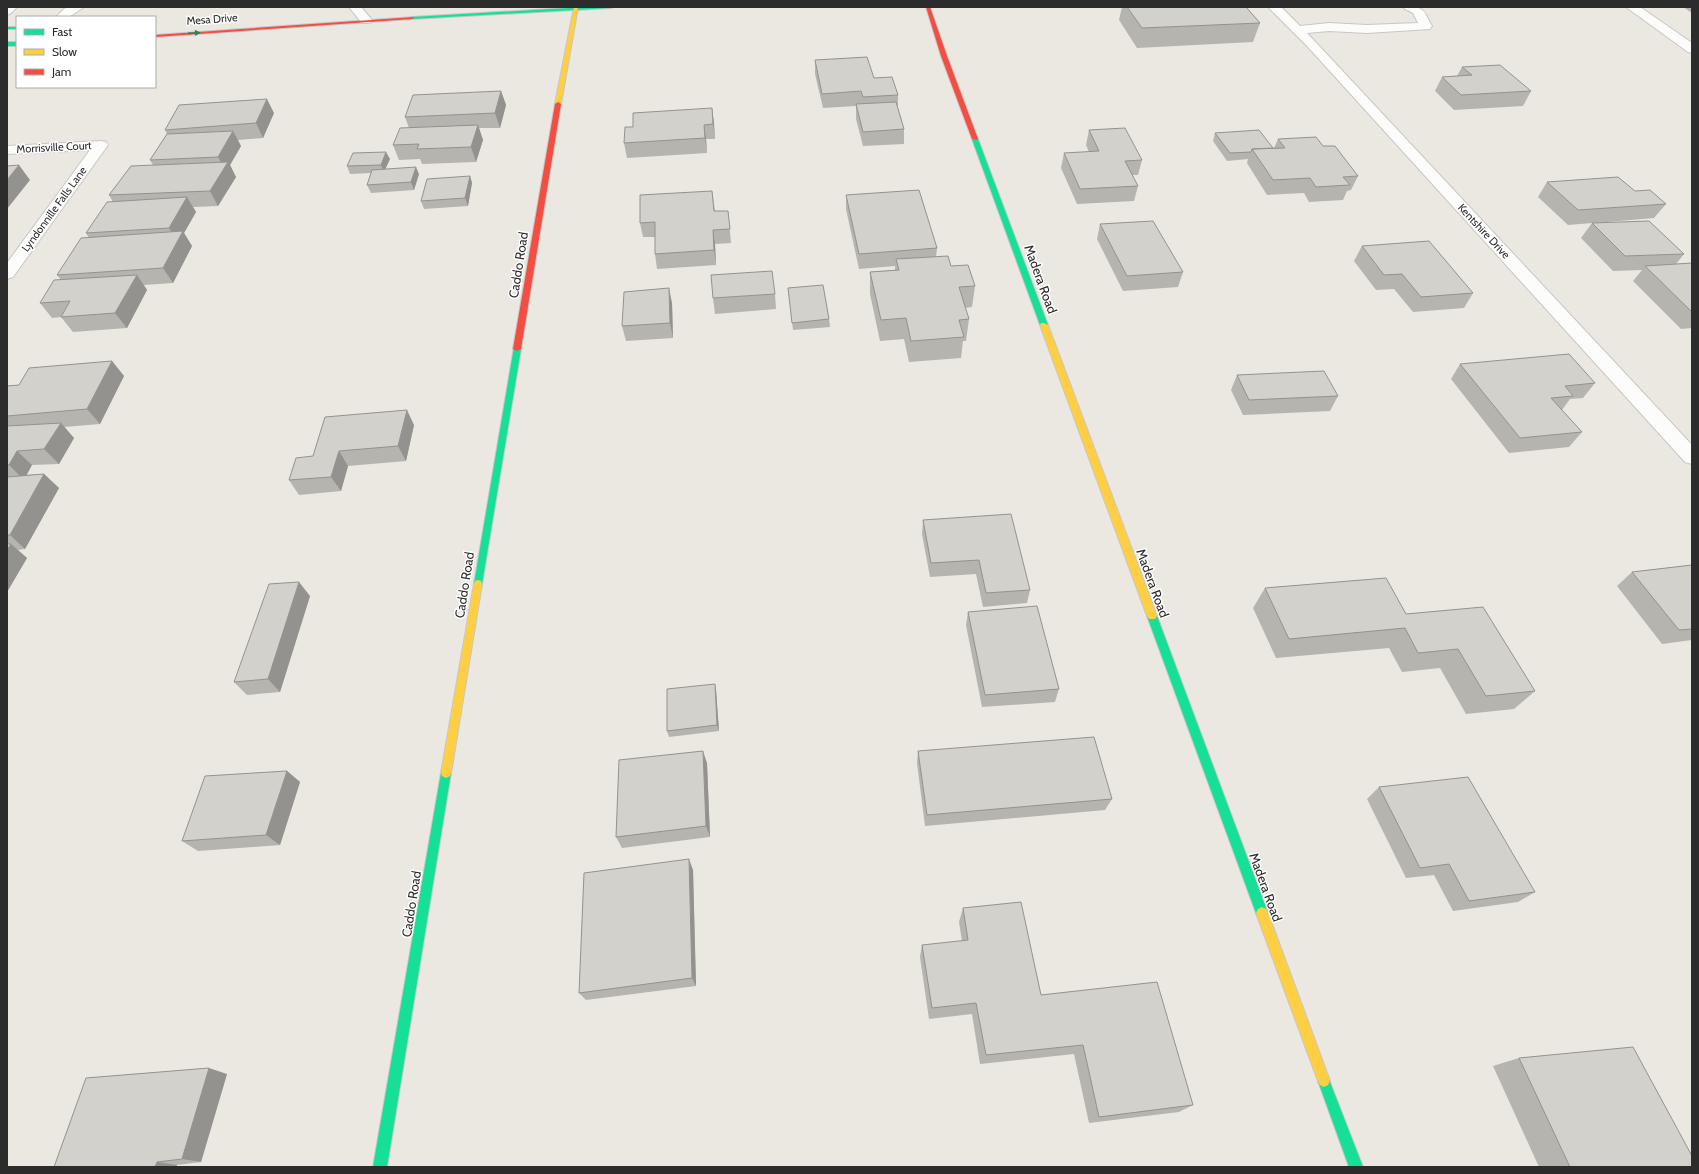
<svg xmlns="http://www.w3.org/2000/svg" width="1699" height="1174" font-family="Cabin,sans-serif">
	<rect width="100%" height="100%" fill="#ebe8e1"/>
	<g fill="none" stroke-linecap="round" stroke-linejoin="round">
		<!-- lane casing -->
		<g stroke="#c8c7c7" stroke-width="2">
			<path id="lane" d="M7 7H17L11 13 7 15Z
				M68 7H84L69 17H56L64 9Z
				M349 7H361L372 20 370 23H362Z"/>
		</g>
		<!-- street casing -->
		<g stroke="#c8c7c7" stroke-width="2">
			<path id="street" d="M1268 7H1281L1300 26 1329 23 1367 25 1418 23 1413 13 1405 9 1403 7C1425 7 1422 8 1432 26L1430 29 1367 33 1329 31 1307 33 1692 445V464L1685 462 1308 47Z
				M1626 7H1640L1692 43V53L1688 52Z
				M101 141 106 142 108 145 13 277 7 279V263L90 150 7 154V146Z"/>
		</g>
		<!-- fast casing -->
		<g stroke="#c8c7c7" stroke-width="2">
			<path id="fast" d="M585 7H613L611 8 412 19 410 18 412 17Z
				M7 27H17V29H7Z
				M7 42H17V46H7Z
				M975 137 978 139 1048 325 1047 327H1044L1040 325 972 139Z
				M514 347H520L521 349 482 584 481 587H475L474 584Z
				M1152 612 1155 613 1157 616 1268 913 1266 917 1262 919 1258 917 1256 913 1147 616 1149 613Z
				M446 768 450 770 451 773 387 1167H373L441 773 442 770Z
				M1324 1075 1328 1077 1363 1167H1349L1318 1081 1320 1077Z"/>
		</g>
		<!-- slow casing -->
		<g stroke="#c8c7c7" stroke-width="2">
			<path id="slow" d="M574 7H578L561 104 558 106 555 104Z
				M1041 323H1044L1048 325 1157 616 1155 619H1149L1147 616 1040 325Z
				M478 580 481 581 482 584 451 773 450 776 446 778 442 776 441 773 474 584 475 581Z
				M1262 907 1266 909 1268 913 1330 1081 1328 1085 1324 1087 1320 1085 1318 1081 1256 913 1258 909Z"/>
		</g>
		<!-- jam casing -->
		<g stroke="#c8c7c7" stroke-width="2">
			<path id="jam" d="M926 7H930L947 56 978 139 977 140 972 139 941 56Z
				M414 17V18L412 19 155 37V35Z
				M558 102 561 104 521 349 517 351 513 349 555 104Z"/>
		</g>
		<!-- lane -->
		<use href="#lane" fill="#fcfcfa" fill-rule="evenodd"/>
		<!-- street -->
		<use href="#street" fill="#fcfcfa" fill-rule="evenodd"/>
		<!-- fast -->
		<use href="#fast" fill="#16e098" fill-rule="evenodd"/>
		<!-- slow -->
		<use href="#slow" fill="#ffcf43" fill-rule="evenodd"/>
		<!-- jam -->
		<use href="#jam" fill="#f24e42" fill-rule="evenodd"/>
	</g>
	<!-- wall -->
	<path fill="#b5b4af" d="M1122 7H1246L1260 23 1253 42 1137 48 1119 20Z
		M1683 7H1692V13Z
		M815 60 874 78 898 95V108L904 129V144L863 146 856 119V106L823 108 815 74Z
		M1462 67 1531 91 1523 106 1454 110 1435 91 1442 77 1457 76Z
		M501 91 506 105 500 128H479L483 140 476 162 422 164 420 159 399 160 393 145 409 128 405 117Z
		M712 108 715 139H706L707 153 627 158 624 143 633 127Z
		M274 113 263 138 238 140 241 146 230 165 236 177 218 206 193 207 196 212 184 233 192 246 173 283 144 285 147 290 127 328 73 332 61 317 52 318 40 303 61 280 57 275 89 238 86 233 113 202 109 195 153 165 150 160 167 134 165 130Z
		M1089 130 1142 160 1138 175H1132L1138 186 1134 201 1077 204 1061 168 1064 153 1089 152 1086 145Z
		M1215 133 1273 148H1274L1278 139 1323 146 1358 176 1351 190 1347 191 1343 200 1309 202 1304 193 1267 195 1247 163 1248 159 1227 161 1213 141Z
		M390 159 385 169 419 174 414 190 371 193 367 185 371 173 350 174 347 166Z
		M470 176 472 183 468 206 424 209 421 201Z
		M1547 182 1635 191 1666 204 1654 218 1596 223 1684 254 1676 264 1692 263V328L1681 329 1633 281 1642 270 1613 271 1581 238 1592 223 1568 225 1538 197Z
		M712 191 715 211H728L731 243 715 244 716 265 657 269 655 254V237H643L640 223Z
		M846 195 937 248 936 257 951 266 975 286 972 307 965 308 969 319 966 341H963L961 358 909 362 904 339 880 341 870 294V272L895 270V266L859 269 846 209Z
		M1100 224 1183 272 1178 287 1123 291 1097 239Z
		M1362 246 1473 293 1464 308 1413 312 1394 289 1376 290 1354 261Z
		M788 288 829 319 830 327 793 330Z
		M775 294 776 309 715 314 713 298Z
		M672 303 673 338 626 341 622 326Z
		M112 361 124 376 100 424 64 427 74 438 59 464 32 465 26 475 44 474 59 488 25 549 18 550 27 558 7 592V386L19 385Z
		M1460 364 1595 383 1583 398 1570 399 1562 410 1582 432 1569 447 1509 453 1451 379Z
		M1237 375 1338 396 1330 411 1243 415 1231 390Z
		M414 425 406 461 348 466 341 491 299 495 289 480 313 456Z
		M923 520 1030 590 1027 603 983 607 976 574 930 577 922 534Z
		M1692 565V640L1662 644 1617 586 1632 572Z
		M1265 588 1406 614 1535 691 1514 709 1466 714 1440 668 1402 672 1389 648 1276 658 1253 608Z
		M310 596 280 692 247 695 234 682Z
		M968 612 1059 689 1055 702 982 707 966 625Z
		M715 684 716 690 719 731 669 737 667 731Z
		M918 751 1112 799 1105 810 925 826 917 763Z
		M707 763 710 837 622 848 616 837Z
		M287 771 300 782 280 845 198 851 182 841Z
		M1379 787 1535 892 1518 902 1453 911 1434 875 1406 878 1367 799Z
		M693 870 696 986 586 1000 579 993Z
		M963 908 1041 995 1193 1105 1179 1112 1089 1123 1074 1054 980 1064 972 1014 929 1019 920 957 922 945 962 941 959 922Z
		M1519 1058 1692 1167H1539L1493 1066Z
		M227 1074 201 1162 177 1165 176 1167H54Z"/>
	<!-- shaded-wall -->
	<path fill="#94928f" d="M501 91 506 105 500 128 495 113Z
		M267 99 274 113 263 138 256 123Z
		M712 108 714 123 715 139 713 124Z
		M478 125 483 140 476 162 471 147Z
		M704 125 706 139 707 153 705 138Z
		M233 131 241 146 230 165 236 177 218 206 210 191 224 168 218 157Z
		M386 152 390 159 384 172 381 165Z
		M19 165 30 180 7 209V180Z
		M416 167 419 174 414 190 411 182Z
		M470 176 472 183 468 206 465 198Z
		M187 197 196 212 184 233 192 246 173 283 163 268 177 241 169 228Z
		M713 230 715 244 716 265 714 250Z
		M137 275 147 290 127 328 115 313Z
		M669 288 672 303 673 338 670 323Z
		M112 361 124 376 100 424 87 409Z
		M407 410 414 425 406 461 398 446Z
		M61 423 74 438 59 464 44 449Z
		M17 451 32 465 24 480 9 465Z
		M339 451 348 466 341 491 331 477Z
		M44 474 59 488 25 549 10 535Z
		M11 544 27 558 7 592V550Z
		M299 582 310 596 280 692 268 679Z
		M715 684 716 690 719 731 717 725Z
		M703 751 707 763 710 837 706 826Z
		M287 771 300 782 280 845 266 835Z
		M689 859 693 870 696 986 692 978Z
		M209 1068 227 1074 201 1162 182 1159Z
		M157 1162 177 1165 176 1167H155Z"/>
	<!-- building -->
	<path fill="#d3d1cc" stroke="#94928f" d="M1127 7H1246L1260 23 1142 28Z
		M867 57 874 78 892 77 898 95 863 97 861 91 822 94 815 60Z
		M1500 65 1531 91 1461 95 1442 77 1472 75 1462 67Z
		M501 91 495 113 405 117 413 95Z
		M267 99 256 123 165 130 179 105Z
		M896 102 904 129 863 132 856 104Z
		M712 108 713 124 704 125 705 138 624 143 625 127H633V113Z
		M478 125 471 147 417 149 419 144 393 145 400 128Z
		M1125 128 1142 160 1125 161 1138 186 1080 189 1064 153 1099 151 1089 130Z
		M1259 130 1273 148 1252 149 1251 152 1230 153 1215 133Z
		M233 131 218 157 150 160 167 134Z
		M1316 137 1323 146H1335L1358 176 1343 177 1350 185 1316 187 1310 178 1273 180 1252 149 1285 148 1278 139Z
		M386 152 381 165 347 166 353 153Z
		M228 162 210 191 109 195 131 166Z
		M19 165 7 180V166Z
		M416 167 411 182 367 185 372 170Z
		M470 176 465 198 421 201 427 179Z
		M1618 177 1635 191 1650 190 1666 204 1578 210 1547 182Z
		M919 190 937 248 859 254 846 195Z
		M712 191 714 211H728L730 229 713 230 714 250 655 254V222L640 223V195Z
		M187 197 169 228 86 233 107 202Z
		M1153 221 1183 272 1127 276 1100 224Z
		M1649 221 1684 254 1625 256 1592 223Z
		M183 231 163 268 57 275 81 238Z
		M1429 241 1473 293 1421 297 1402 274 1384 275 1362 246Z
		M948 256 951 266 968 265 975 286 959 287 969 319 959 320 964 337 911 341 906 318 881 320 870 272 899 270 896 259Z
		M1692 263V312L1645 266Z
		M772 271 775 294 713 298 711 275Z
		M137 275 115 313 61 317 70 301 40 303 54 280Z
		M823 285 829 319 792 323 788 288Z
		M669 288 670 323 622 326 624 292Z
		M1569 354 1595 383 1565 386 1573 396 1551 398 1582 432 1520 438 1460 364Z
		M112 361 87 409 7 416V386L19 385 29 368Z
		M1324 371 1338 396 1249 400 1237 375Z
		M407 410 398 446 339 451 331 477 289 480 296 458 313 456 325 417Z
		M61 423 44 449 17 451 9 465H7V426Z
		M44 474 10 535H7V477Z
		M1011 514 1030 590 986 593 979 560 931 563 923 520Z
		M7 544H11L7 550Z
		M1692 565V629L1679 630 1632 572Z
		M1386 578 1406 614 1483 607 1535 691 1486 696 1458 649 1418 653 1405 628 1289 639 1265 588Z
		M299 582 268 679 234 682 269 584Z
		M1037 606 1059 689 985 695 968 612Z
		M715 684 717 725 667 731V689Z
		M1094 737 1112 799 927 815 918 751Z
		M703 751 706 826 616 837 619 760Z
		M287 771 266 835 182 841 205 776Z
		M1468 777 1535 892 1469 901 1449 864 1420 868 1379 787Z
		M689 859 692 978 579 993 584 873Z
		M1021 902 1041 995 1157 982 1193 1105 1099 1117 1083 1045 986 1055 976 1003 932 1008 922 945 968 940 963 908Z
		M1633 1047 1692 1156V1167H1570L1519 1058Z
		M209 1068 182 1159 157 1162 155 1167H54L86 1078Z"/>
	<!-- one-way arrows -->
	<defs><path id="oneway-solid" d="M-6-.8H1V-3.2L6.5 0L1 3.2V.8H-6Z"/></defs>
	<use fill="#218662" href="#oneway-solid" transform="translate(194 33) rotate(-4)"/>
	<g text-anchor="middle" dominant-baseline="central" stroke-width="3" stroke-linejoin="round" paint-order="stroke">
		<!-- far-street labels -->
		<g font-size="11" fill="#2c2c2c" stroke="#fff">
			<text transform="translate(212 19) rotate(-4)">Mesa Drive</text>
			<text transform="translate(54 147) rotate(-3)">Morrisville Court</text>
			<text transform="translate(54 209) rotate(-54)">Lyndonnille Falls Lane</text>
			<text transform="translate(1484 231) rotate(47)">Kentshire Drive</text>
		</g>
		<!-- street labels -->
		<g font-size="13" fill="#2c2c2c" stroke="#fff">
			<text transform="translate(518 265) rotate(-81)">Caddo Road</text>
			<text transform="translate(1041 279) rotate(70)">Madera Road</text>
			<text transform="translate(1153 583) rotate(70)">Madera Road</text>
			<text transform="translate(464 585) rotate(-81)">Caddo Road</text>
			<text transform="translate(1266 887) rotate(70)">Madera Road</text>
			<text transform="translate(411 904) rotate(-81)">Caddo Road</text>
		</g>
	</g>
	<!-- border -->
	<rect width="1699" height="1174" fill="none" stroke="#2c2c2c" stroke-width="16"/>
	<!-- legend -->
	<rect x="16" y="16" width="140" height="72" fill="#ffffff" stroke="#ababab"/>
	<rect x="24" y="29" width="20" height="6" fill="#16e098" stroke="#ababab"/>
	<text x="52" y="36" font-size="12" fill="#2c2c2c">Fast</text>
	<rect x="24" y="49" width="20" height="6" fill="#ffcf43" stroke="#ababab"/>
	<text x="52" y="56" font-size="12" fill="#2c2c2c">Slow</text>
	<rect x="24" y="69" width="20" height="6" fill="#f24e42" stroke="#ababab"/>
	<text x="52" y="76" font-size="12" fill="#2c2c2c">Jam</text>
</svg>
